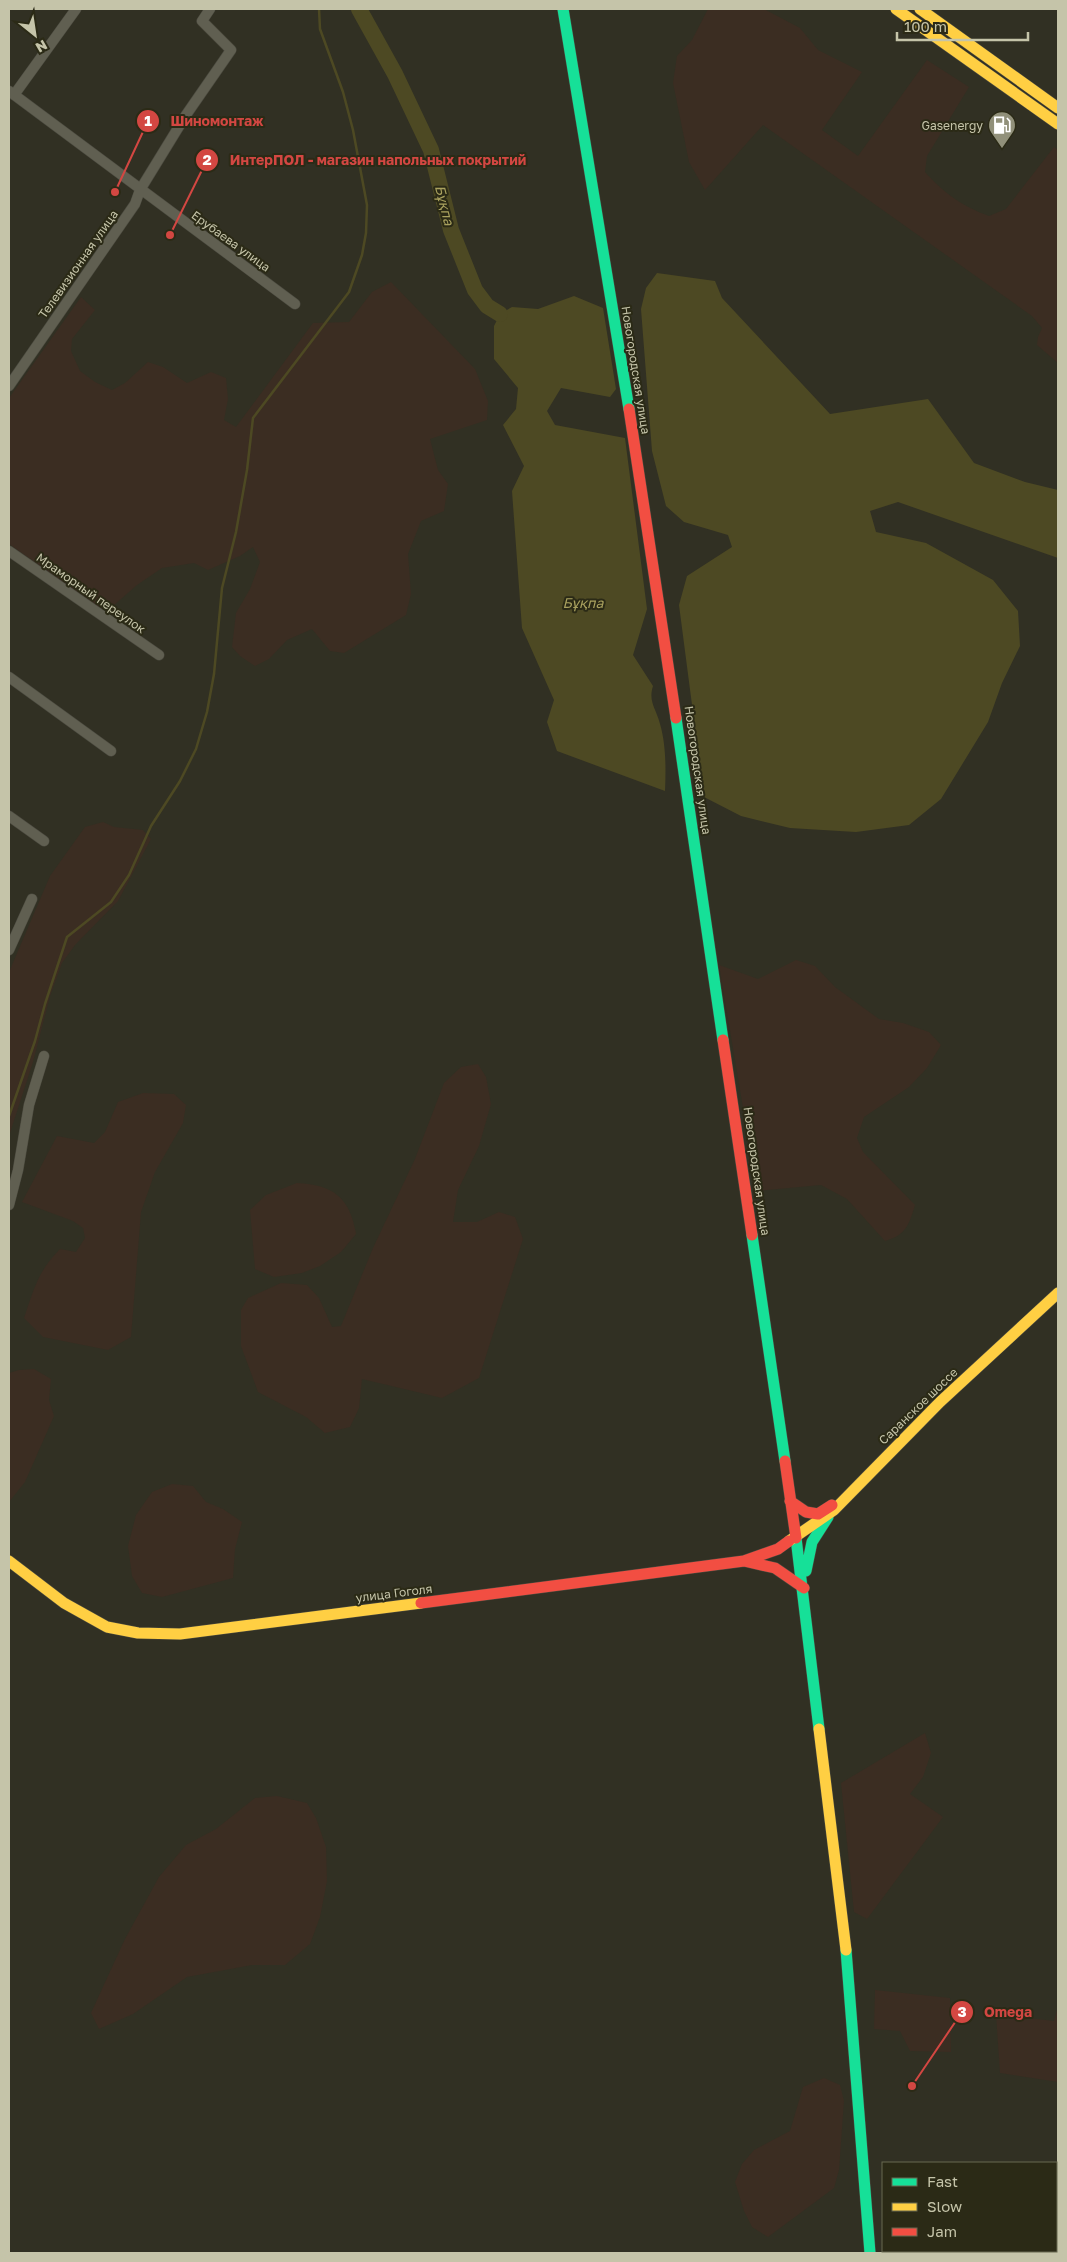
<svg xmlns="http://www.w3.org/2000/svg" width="1067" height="2262" font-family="'Golos Text',sans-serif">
	<rect width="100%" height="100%" fill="#313023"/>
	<!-- green -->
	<path fill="#3b2d22" d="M708 9H764L800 28 818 50 862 72 822 130 858 156 927 60 969 87 927 156 925 172C945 194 962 206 989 216L1006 209 1054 147 1058 150V363L1037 345 1038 337 1042 328 1032 316 763 125 705 190 689 162 673 83 677 56 692 40Z
		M391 282 475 369 488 401 487 420 430 439 438 470 448 484 444 511 421 521 408 554 411 594 406 615 344 653 330 651 312 629 287 640 269 659 255 666 240 656 232 647 236 613 250 589 260 562 253 547 240 556 208 570 194 563 162 568 137 585 113 606 103 610 9 544V398L81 297 95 310 72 339 71 351 80 371 95 382 112 390 125 383 148 362 163 367 187 383 211 372 226 378 228 399 224 420 236 427 313 323 349 322 372 292Z
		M103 822 114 827 143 830 151 839 118 901 75 945 62 963 50 996 33 1062 9 1136V972L50 876 85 827Z
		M796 960 815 966 835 987 879 1019 903 1023 929 1032 941 1045 927 1068 909 1087 864 1117 857 1138 863 1152 915 1205C909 1225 906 1235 885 1241L847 1199 821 1185 757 1191 719 965 758 979Z
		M478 1064 486 1077 491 1104 479 1146 458 1190 453 1222H477L499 1212 515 1217 523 1239 479 1378 442 1398 362 1379 359 1408 350 1427 325 1433 306 1417 258 1392 241 1346V1310L248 1298 281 1283 307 1285 319 1298 332 1327 341 1326 373 1248 415 1159 444 1083 461 1067Z
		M143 1093 174 1094 186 1105 183 1123 155 1172 141 1212 131 1337 108 1350 43 1337 24 1318C34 1289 38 1271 60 1249L76 1252 85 1238 83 1228 73 1221 22 1202 57 1136 94 1143 105 1132 118 1102Z
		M297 1183C333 1185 350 1197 356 1234L341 1252 320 1266 302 1273 274 1277 255 1269 250 1210 266 1195Z
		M34 1369 51 1379 49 1400 54 1416 25 1482 9 1502V1373L19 1370Z
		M172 1484 193 1486 206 1502 223 1509 242 1522 235 1549 233 1578 162 1597 142 1593 132 1576 128 1546 136 1515 152 1492Z
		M925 1733 931 1753 923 1777 910 1794 943 1817 867 1919 854 1912 841 1783Z
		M277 1796 307 1803 316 1818 326 1847 327 1881 320 1917 310 1944 285 1965H252L187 1977 133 2014 99 2029 91 2013 125 1939 159 1877 186 1845 216 1829 255 1798Z
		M875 1990 950 1998 951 2052 910 2051 900 2031 874 2029Z
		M1058 2007V2082L1000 2073 996 2014 1054 2021Z
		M824 2078 840 2085 844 2101 839 2170 834 2188 768 2237 752 2227 744 2211 735 2182 742 2164 754 2150 790 2131 803 2087Z"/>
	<!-- water -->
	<path fill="#4d4923" d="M657 273 715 281 722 298 830 414 928 399 974 463 1025 482 1058 490V558L898 502 870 511 876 532 926 543 993 580 1018 611 1020 646 1002 683 988 722 941 799 909 825 856 832 790 828 741 816 704 797 679 605 687 576 732 547 728 535 684 522 666 506 652 451 641 309 646 288Z
		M574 296 603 308 616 389 610 397 561 388 547 411 555 425 625 438 647 609 633 655 653 686C648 702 656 708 660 724 666 744 666 769 665 791L557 751 547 722 554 700 522 628 512 491 524 466 503 425 516 409 518 388 494 359V326L500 314 512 307 538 309Z"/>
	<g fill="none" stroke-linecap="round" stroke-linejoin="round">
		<!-- stream -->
		<path stroke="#4d4923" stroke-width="2.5" d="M9 1116 35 1041 45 1004 67 937 111 902 129 875 151 826 180 781 196 749 207 712 214 674 222 588 236 532 247 470 253 418 349 292 362 255 366 233 367 205 353 130 343 92 320 29 319 9"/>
		<!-- river -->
		<path stroke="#4d4923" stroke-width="16" d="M359 9 395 74 431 150 451 230 475 290 487 306 500 314"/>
		<!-- street casing -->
		<g stroke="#4c4b40" stroke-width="11">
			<path id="street" d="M9 91 295 304
				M14 95 76 9
				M9 386 135 204 140 190 186 115 231 50 202 21 210 9
				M9 551 159 655
				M9 677 111 751
				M9 816 44 841
				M9 950 32 899
				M9 1205 18 1170 29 1105 44 1056"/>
		</g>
		<!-- fast casing -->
		<g stroke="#4c4b40" stroke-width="12">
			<path id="fast" d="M563 9 629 409
				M676 718 723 1040
				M752 1235 785 1461
				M796 1538 819 1729
				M806 1571 812 1542 828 1517
				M846 1950 870 2253"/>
		</g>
		<!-- slow casing -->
		<g stroke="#4c4b40" stroke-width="12">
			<path id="slow" d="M896 9 1058 124
				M920 9 1058 108
				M789 1541 834 1510 940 1402 1058 1293
				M9 1561 64 1603 107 1627 138 1633 180 1634 421 1603
				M819 1729 846 1950"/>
		</g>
		<!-- jam casing -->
		<g stroke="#4c4b40" stroke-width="12">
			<path id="jam" d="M629 409 676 718
				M723 1040 752 1235
				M785 1461 796 1538
				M790 1501 806 1512 818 1514 832 1505
				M744 1561 775 1568 804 1588
				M421 1603 744 1561 778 1549 789 1541"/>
		</g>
		<!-- street -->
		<use href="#street" stroke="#605f51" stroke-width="10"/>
		<!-- fast -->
		<use href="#fast" stroke="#16e098" stroke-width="11"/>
		<!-- slow -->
		<use href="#slow" stroke="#ffcf43" stroke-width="11"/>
		<!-- jam -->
		<use href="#jam" stroke="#f24e42" stroke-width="11"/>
	</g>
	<!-- icons -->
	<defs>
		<g id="fuel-pin" transform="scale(1.4375)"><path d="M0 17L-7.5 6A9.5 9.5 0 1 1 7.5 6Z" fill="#91907a" stroke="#2b2a16"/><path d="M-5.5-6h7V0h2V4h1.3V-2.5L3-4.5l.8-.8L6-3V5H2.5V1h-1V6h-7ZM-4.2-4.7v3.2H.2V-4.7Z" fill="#fff"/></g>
	</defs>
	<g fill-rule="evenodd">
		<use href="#fuel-pin" x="1002" y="125"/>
	</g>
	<g text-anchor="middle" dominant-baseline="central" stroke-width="4" stroke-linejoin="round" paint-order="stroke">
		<!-- poi labels -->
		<g font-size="12" fill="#c5c4a9" stroke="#2b2a16" text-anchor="end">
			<text x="983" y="125">Gasenergy</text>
		</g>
		<!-- street labels -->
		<g font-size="12" fill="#c5c4a9" stroke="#2b2a16">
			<text transform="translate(231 241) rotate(36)">Ерубаева улица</text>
			<text transform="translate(78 264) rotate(-55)">Телевизионная улица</text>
			<text transform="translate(636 370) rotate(81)">Новогородская улица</text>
			<text transform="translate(91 593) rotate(35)">Мраморный переулок</text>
			<text transform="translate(698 770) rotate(82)">Новогородская улица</text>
			<text transform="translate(757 1171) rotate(82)">Новогородская улица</text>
			<text transform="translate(918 1406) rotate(-44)">Саранское шоссе</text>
			<text transform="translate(394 1593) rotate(-7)">улица Гоголя</text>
		</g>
		<!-- water labels -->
		<g font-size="14" font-style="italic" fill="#a9a15e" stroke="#2b2a16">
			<text transform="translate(445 205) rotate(76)">Бұқпа</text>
			<text x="583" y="602">Бұқпа</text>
		</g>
	</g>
	<!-- callouts -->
	<path fill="none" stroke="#d34742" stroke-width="2" d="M115 192L148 121M170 235L207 160M912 2086L962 2012"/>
	<g fill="#d34742" stroke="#2b2a16" stroke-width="2">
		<circle cx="115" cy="192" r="5"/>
		<circle cx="170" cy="235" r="5"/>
		<circle cx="912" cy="2086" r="5"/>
		<circle cx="148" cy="121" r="12"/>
		<circle cx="207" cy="160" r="12"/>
		<circle cx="962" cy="2012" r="12"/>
	</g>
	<g font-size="15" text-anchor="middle" font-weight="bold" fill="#fff">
		<text x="148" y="126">1</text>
		<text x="207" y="165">2</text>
		<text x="962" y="2017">3</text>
	</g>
	<g font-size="14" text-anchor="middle" font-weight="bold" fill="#d34742" stroke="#2b2a16" stroke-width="4" stroke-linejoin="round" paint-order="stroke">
		<text x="217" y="126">Шиномонтаж</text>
		<text x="378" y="165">ИнтерПОЛ - магазин напольных покрытий</text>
		<text x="1008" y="2017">Omega</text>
	</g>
	<!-- border -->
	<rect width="1067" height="2262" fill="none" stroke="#c5c4a9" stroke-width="20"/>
	<!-- legend -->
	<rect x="882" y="2162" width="175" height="90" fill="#2b2a16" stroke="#696851"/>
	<rect x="892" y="2178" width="25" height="8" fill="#16e098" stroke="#696851"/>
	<text x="927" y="2187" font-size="15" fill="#c5c4a9">Fast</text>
	<rect x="892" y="2203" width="25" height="8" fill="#ffcf43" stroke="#696851"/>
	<text x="927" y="2212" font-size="15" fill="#c5c4a9">Slow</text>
	<rect x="892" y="2228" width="25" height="8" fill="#f24e42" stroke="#696851"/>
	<text x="927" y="2237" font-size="15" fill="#c5c4a9">Jam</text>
	<!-- north arrow -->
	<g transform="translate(35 35) rotate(150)" stroke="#2b2a16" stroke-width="4" paint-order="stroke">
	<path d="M0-4L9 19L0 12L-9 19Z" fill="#c5c4a9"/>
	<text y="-8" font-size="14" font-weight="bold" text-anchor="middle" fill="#c5c4a9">N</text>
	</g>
	<!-- scale -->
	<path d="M897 32v8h131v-8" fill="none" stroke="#c5c4a9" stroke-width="2.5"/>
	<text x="904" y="32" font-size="15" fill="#c5c4a9" stroke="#2b2a16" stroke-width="4" paint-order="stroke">100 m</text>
</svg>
